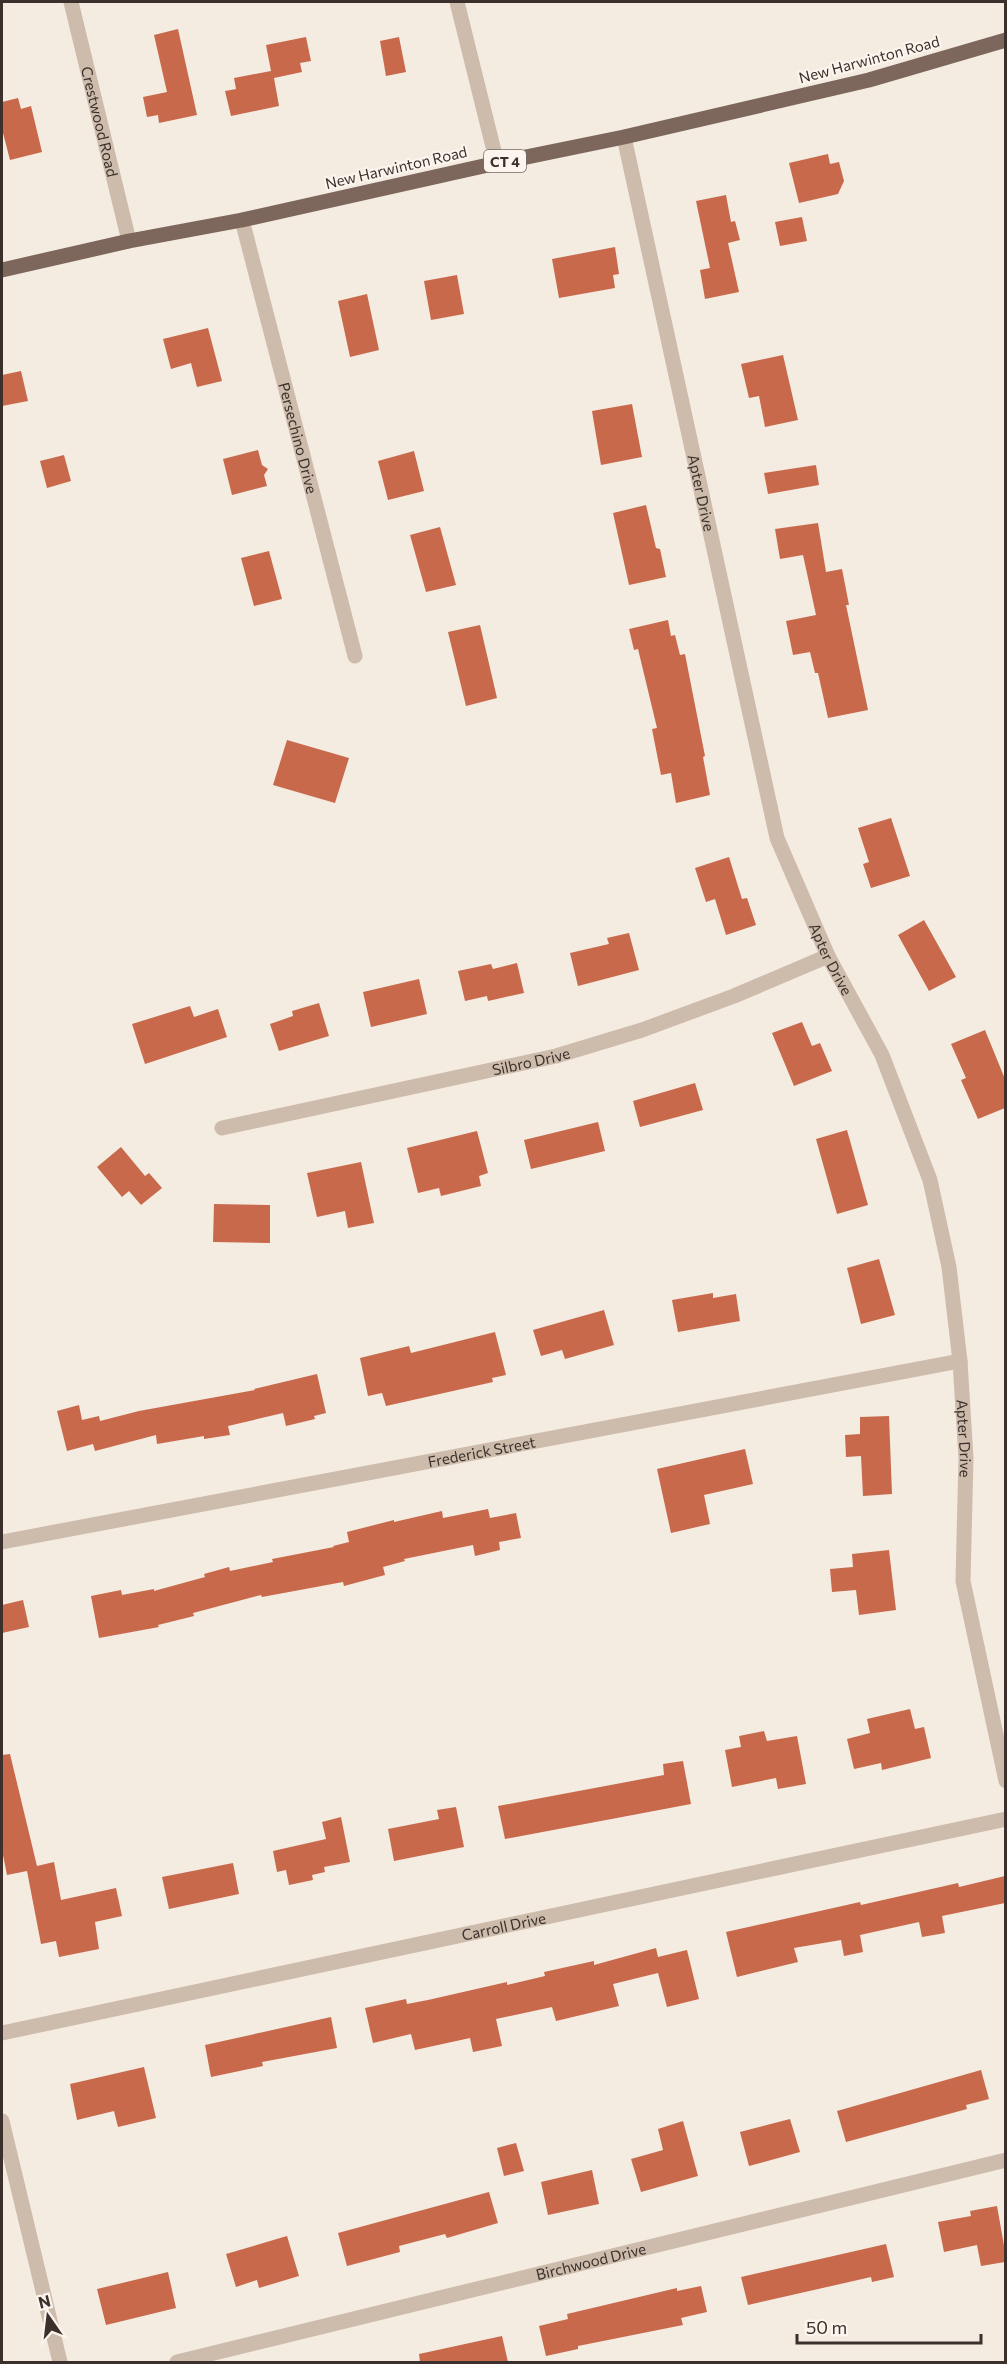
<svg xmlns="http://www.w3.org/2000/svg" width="1007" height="2364" font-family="Commissioner,sans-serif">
	<rect width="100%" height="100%" fill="#f4ebe1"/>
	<!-- building -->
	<path fill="#c8694b" d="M178 29 197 115 159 123 158 115 147 117 143 97 167 92 154 35Z
		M306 37 311 61 300 63 302 72 274 78 279 106 231 116 225 91 236 89 234 78 271 71 266 45Z
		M399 37 406 72 386 76 380 41Z
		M18 98 21 109 31 106 42 152 10 160 2 129V102Z
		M828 154 830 164 839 162 844 181 838 194 799 203 789 163Z
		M726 195 731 222 735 221 740 240 728 243 739 292 705 299 700 270 710 268 696 201Z
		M802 217 807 241 780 246 775 222Z
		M615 247 619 274 613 275 615 288 559 298 552 259Z
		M457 275 464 314 431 320 424 281Z
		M367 294 379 350 350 357 338 301Z
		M208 328 222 381 197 387 191 363 171 369 163 339Z
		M783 355 798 420 765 427 759 396 749 398 741 364Z
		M21 371 28 401 2 406V375Z
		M632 404 642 457 601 465 592 411Z
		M258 450 262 465 268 469 264 475 267 486 232 495 223 459Z
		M414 451 424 491 388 500 378 461Z
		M64 455 71 481 47 488 40 461Z
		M816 465 819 485 768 494 764 473Z
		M646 505 656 548 660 549 666 577 629 585 613 513Z
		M818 523 826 572 842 569 849 605H846L868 710 828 718 818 673H815L810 652 793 655 786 621 816 615 803 555 780 559 775 529Z
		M440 527 456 585 426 592 410 535Z
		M269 551 282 599 254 606 241 558Z
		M668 620 671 636 675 635 680 655 685 654 705 756 703 757 710 795 676 803 671 773 661 775 652 729 657 728 638 649 634 650 629 629Z
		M480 625 497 698 466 706 448 632Z
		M287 740 349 758 335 803 273 785Z
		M891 818 910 876 871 888 863 864 869 862 858 828Z
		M729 857 742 899 747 898 756 925 726 935 715 899 706 902 695 868Z
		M924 920 956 977 929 991 898 935Z
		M629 933 639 970 578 986 570 953 609 944 607 938Z
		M517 963 524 993 488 1001 487 996 465 1001 458 971 491 964 493 969Z
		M419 979 427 1014 371 1027 363 992Z
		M319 1003 329 1036 279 1051 270 1024 293 1016 292 1011Z
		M190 1006 194 1017 218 1009 227 1037 145 1064 132 1024Z
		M802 1022 812 1046 820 1043 832 1071 794 1086 772 1033Z
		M985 1030 1005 1079V1108L978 1119 961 1080 966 1078 951 1044Z
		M695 1083 703 1110 640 1127 633 1101Z
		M598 1122 605 1151 531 1169 524 1140Z
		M847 1130 868 1205 837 1214 816 1139Z
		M477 1131 488 1173 479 1176 481 1186 441 1196 439 1188 418 1193 407 1148Z
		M121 1147 145 1176 149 1173 162 1188 141 1205 129 1191 122 1197 97 1167Z
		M361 1162 374 1223 348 1228 345 1211 317 1217 307 1173Z
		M214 1204 270 1205V1243L213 1242Z
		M879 1259 895 1315 861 1324 847 1268Z
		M713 1293V1298L736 1294 740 1321 678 1332 672 1300Z
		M604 1310 614 1345 565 1359 562 1350 541 1356 533 1330Z
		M495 1332 506 1375 492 1378 493 1382 386 1406 382 1393 368 1396 360 1358 409 1346 411 1353Z
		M317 1374 326 1413 314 1416 315 1419 286 1426 283 1413 228 1426 230 1435 204 1439V1436L157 1444 156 1435 95 1451 93 1444 67 1451 57 1411 79 1405 82 1420 99 1416 100 1421 139 1411 255 1390 254 1389Z
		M889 1416 892 1494 863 1496 861 1456 846 1457 845 1435 860 1434V1417Z
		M745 1449 753 1484 704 1495 710 1524 671 1533 657 1469Z
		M488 1509 490 1518 516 1513 521 1538 499 1542 500 1550 475 1556 473 1545 404 1559 405 1561 383 1567 385 1575 344 1586 343 1582 262 1597 261 1595 193 1613 194 1616 158 1625 159 1627 99 1638 91 1596 121 1590 122 1595 154 1589V1591L205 1577 204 1574 229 1567 230 1571 273 1562 272 1559 334 1547 333 1546 349 1542 347 1532 394 1520V1522L442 1511 443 1518Z
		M889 1550 896 1610 859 1615 856 1590 832 1592 830 1569 853 1567 852 1554Z
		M23 1600 29 1627 2 1633V1605Z
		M910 1709 915 1729 924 1727 931 1758 882 1770 881 1763 854 1769 847 1739 870 1733 867 1719Z
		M764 1731 767 1741 797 1736 806 1784 778 1789 776 1778 732 1787 725 1750 741 1747 739 1736Z
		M10 1754 37 1866 54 1862 61 1900 116 1888 122 1916 95 1922 99 1949 59 1957 56 1941 41 1944 27 1871 7 1875 2 1850V1755Z
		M683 1761 691 1804 505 1839 498 1806 664 1775 663 1764Z
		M456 1807 464 1847 394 1861 388 1829 439 1819 437 1810Z
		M341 1817 350 1862 324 1867 325 1872 312 1875 313 1880 289 1885 286 1870 277 1872 273 1851 326 1839 322 1822Z
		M233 1863 239 1894 169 1909 162 1877Z
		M1005 1876V1903L942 1916 945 1933 922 1937 919 1922 860 1935 863 1952 844 1956 841 1940 794 1948 798 1962 737 1977 726 1932 860 1902 861 1905 958 1883 959 1887Z
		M656 1948 658 1957 687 1950 699 1999 667 2007 658 1973 613 1984 619 2006 556 2021 552 2007 496 2019 502 2046 473 2052 470 2038 415 2050 411 2034 373 2043 365 2008 406 1999 407 2004 428 2000 507 1982V1985L545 1976 544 1972 594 1961V1965Z
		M331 2017 337 2048 262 2062 263 2066 211 2077 205 2045Z
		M144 2067 156 2118 118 2127 114 2111 77 2120 70 2084Z
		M981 2070 989 2099 966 2105 967 2109 846 2142 837 2111Z
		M790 2119 800 2152 749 2166 740 2132Z
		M683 2121 698 2176 641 2192 631 2159 663 2150 658 2129Z
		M516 2143 524 2171 504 2176 497 2148Z
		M592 2170 599 2204 548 2215 541 2182Z
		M489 2192 498 2223 447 2238 445 2234 399 2246 400 2252 347 2266 338 2233Z
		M997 2206 1005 2251V2262L981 2266 977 2245 944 2252 938 2222 971 2216 970 2211Z
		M287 2236 299 2276 259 2288 257 2280 236 2287 226 2254Z
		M886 2244 894 2277 872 2282 871 2277 748 2305 741 2277Z
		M168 2272 176 2308 106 2325 97 2289Z
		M701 2286 707 2312 681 2318 683 2325 578 2346V2349L546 2356 539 2326 568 2319 567 2314 677 2288V2291Z
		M502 2336 508 2362H420L419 2354Z"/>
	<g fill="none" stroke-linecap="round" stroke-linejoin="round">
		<!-- minor -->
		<g stroke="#cdbbac" stroke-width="15">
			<path id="s1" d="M71 2 129 241"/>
			<path d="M457 2 497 163"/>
			<path id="s2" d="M624 137 777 838 828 956 882 1055 930 1180 949 1267 960 1361 966 1458 963 1581 1006 1781"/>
			<path id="s3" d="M242 220 355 656"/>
			<path id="s4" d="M222 1128 556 1056 642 1030 734 996 828 956"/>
			<path id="s5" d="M2 1542 960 1361"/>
			<path id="s6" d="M2 2033 1006 1819"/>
			<path d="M2 2121 60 2362"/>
			<path id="s7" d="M177 2362 1006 2160"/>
		</g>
		<!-- major -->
		<path stroke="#7d675c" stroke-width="15" d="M2 270 129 241 242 220 497 163 624 137 869 80 1006 40"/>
	</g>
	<g text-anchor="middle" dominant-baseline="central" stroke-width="4.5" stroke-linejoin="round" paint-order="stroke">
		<!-- shield labels -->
		<rect fill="#fbf5ee" stroke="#756b66" stroke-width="1.5" x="484" y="150" width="42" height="22" rx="4.5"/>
		<g font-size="14" font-weight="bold" fill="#3b302b">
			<text x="505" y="161">CT 4</text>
		</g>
		<!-- street labels -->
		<g font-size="15" fill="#3b302b" stroke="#fbf5ee">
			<text transform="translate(869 59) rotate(-15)">New Harwinton Road</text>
			<text stroke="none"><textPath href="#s1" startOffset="123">Crestwood Road</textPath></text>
			<text transform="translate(396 167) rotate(-13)">New Harwinton Road</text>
			<text stroke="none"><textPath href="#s3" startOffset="225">Persechino Drive</textPath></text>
			<text stroke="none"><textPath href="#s2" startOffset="364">Apter Drive</textPath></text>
			<text stroke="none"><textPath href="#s2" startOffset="850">Apter Drive</textPath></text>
			<text stroke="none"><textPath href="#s4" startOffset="316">Silbro Drive</textPath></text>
			<text stroke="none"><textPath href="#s2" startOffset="1354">Apter Drive</textPath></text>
			<text stroke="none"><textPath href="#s5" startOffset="488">Frederick Street</textPath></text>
			<text stroke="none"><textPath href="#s6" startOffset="513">Carroll Drive</textPath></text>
			<text stroke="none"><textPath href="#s7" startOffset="426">Birchwood Drive</textPath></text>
		</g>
	</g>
	<!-- border -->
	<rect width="1007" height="2364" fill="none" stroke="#3b302b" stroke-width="6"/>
	<!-- north arrow -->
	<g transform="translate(48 2316) rotate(346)" stroke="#fbf5ee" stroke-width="4.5" paint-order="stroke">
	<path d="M0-4.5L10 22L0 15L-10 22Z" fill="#3b302b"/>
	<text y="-9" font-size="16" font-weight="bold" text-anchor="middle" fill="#3b302b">N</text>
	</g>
	<!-- scale -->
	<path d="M797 2334v9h184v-9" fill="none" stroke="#3b302b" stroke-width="3"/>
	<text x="806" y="2334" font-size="18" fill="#3b302b" stroke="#fbf5ee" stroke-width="4.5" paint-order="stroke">50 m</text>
</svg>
